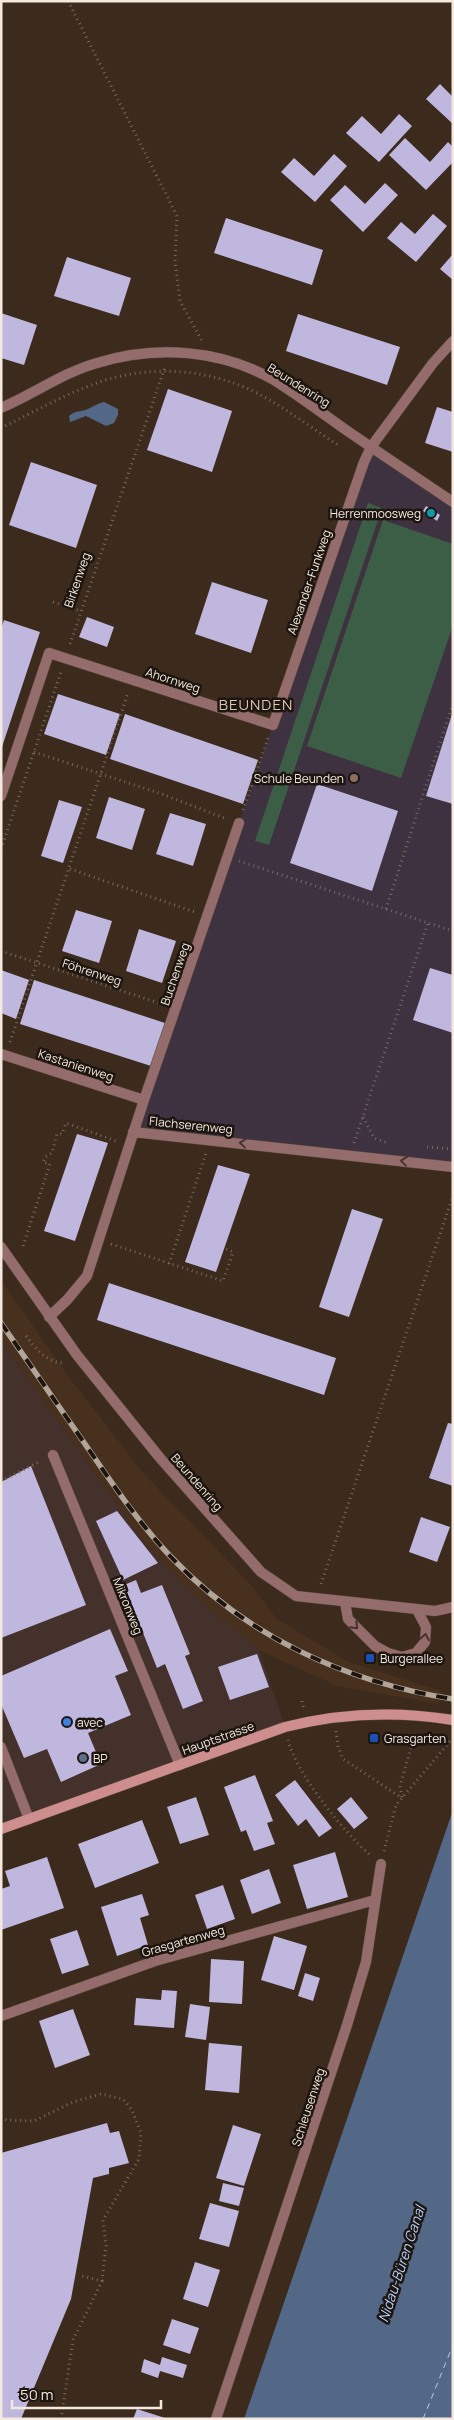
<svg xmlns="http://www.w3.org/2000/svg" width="454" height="2420" font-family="Manrope,sans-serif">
	<rect width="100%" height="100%" fill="#3c2b1c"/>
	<!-- built -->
	<path fill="#47301d" d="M1 1280 65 1372 143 1473 250 1584 277 1619 348 1662 441 1691 439 1704 337 1686 259 1650 200 1602 145 1544 1 1341Z"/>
	<!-- industrial -->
	<path fill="#45312c" d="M1 1341 145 1544 200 1602 259 1650 285 1727 1 1829Z"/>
	<!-- education -->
	<path fill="#3e3240" d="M371 447 453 507V1167L133 1132 323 579Z"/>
	<!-- green -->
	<path fill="#3c5e47" d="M368 503 382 508 269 845 255 841Z
		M383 520 453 544V625L401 778 307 746Z"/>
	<!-- water -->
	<path fill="#536887" d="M104 402 118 409V415L114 423 106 426 86 416 70 422 69 416C76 410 81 412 88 409 94 406 97 404 104 402Z
		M453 1810V2419H244Z"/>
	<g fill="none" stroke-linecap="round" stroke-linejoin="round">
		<!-- ferry -->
		<path stroke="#b1cff9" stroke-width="1" stroke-dasharray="6 5" stroke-linecap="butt" d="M423 2419 453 2345"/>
	</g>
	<!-- building -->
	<path fill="#bfb7de" d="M440 84 453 97V124L426 99Z
		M399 114 412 126 379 162 346 133 362 116 381 134Z
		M405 138 430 162 448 142 453 147V162L426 190 389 155Z
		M334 154 347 166 315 202 281 172 294 158 314 176Z
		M385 183 398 195 363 232 330 200 345 185 365 204Z
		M433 214 447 226 416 262 387 238 401 222 415 234Z
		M226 218 323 250 312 285 214 253Z
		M453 254V280L440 269Z
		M67 257 131 278 119 316 54 296Z
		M1 313 37 325 24 365 1 358Z
		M298 314 400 347 387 385 286 351Z
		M168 389 232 411 212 472 147 450Z
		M437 407 453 412V452L425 443Z
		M31 462 97 485 76 548 9 525Z
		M426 506 440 515 437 521 423 511Z
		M212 582 268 600 251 653 195 634Z
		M87 617 114 627 107 647 79 637Z
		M4 620 40 632 2 747 1 629Z
		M58 694 120 714 106 755 44 734Z
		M453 711V804L426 796Z
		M125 714 258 760 243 804 110 759Z
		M317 784 398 811 372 891 290 863Z
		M109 797 145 809 132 850 96 838Z
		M59 800 82 807 63 863 41 856Z
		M170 813 206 824 193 866 156 854Z
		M76 910 112 921 99 963 62 951Z
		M139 929 176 941 162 983 126 971Z
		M430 968 453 975V1033L413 1020Z
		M1 970 29 980 16 1019 1 1013Z
		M34 980 165 1023 151 1066 20 1024Z
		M77 1134 108 1143 75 1241 44 1231Z
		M218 1165 250 1174 216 1272 185 1262Z
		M352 1209 383 1219 349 1317 319 1307Z
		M109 1283 336 1358 324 1395 97 1320Z
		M448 1423 453 1424V1486L429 1478Z
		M31 1466 86 1605 1 1638V1482Z
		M117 1511 158 1563 123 1580 96 1521Z
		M421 1517 450 1527 437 1562 409 1552Z
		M136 1580 141 1593 162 1585 190 1654 185 1656 203 1701 183 1709 165 1664 157 1668 124 1585Z
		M110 1629 128 1671 115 1676 131 1715 88 1733 101 1764 61 1782 47 1749 24 1758 1 1704V1676Z
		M257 1654 269 1687 230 1700 218 1667Z
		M255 1775 273 1821 267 1823 275 1844 254 1851 246 1830 241 1832 224 1787Z
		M295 1780 332 1828 319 1837 306 1819 298 1826 275 1795Z
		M196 1797 209 1835 180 1844 167 1807Z
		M351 1797 368 1818 354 1829 337 1809Z
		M142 1820 159 1863 95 1888 78 1844Z
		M335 1852 348 1897 307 1909 293 1865Z
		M47 1857 64 1908 1 1930V1889L10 1886 5 1871Z
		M269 1869 281 1903 252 1914 240 1880Z
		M223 1885 235 1919 207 1929 195 1895Z
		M142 1894 149 1915 140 1918 148 1945 117 1956 101 1907Z
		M77 1930 89 1965 62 1974 50 1939Z
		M274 1936 307 1946 294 1990 261 1980Z
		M211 1959 244 1961 242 2004 209 2002Z
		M305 1973 320 1978 313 2001 298 1996Z
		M162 1990 177 1991 174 2028 134 2025 136 1998 161 2000Z
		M190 2004 210 2007 206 2040 185 2037Z
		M73 2009 90 2055 55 2068 39 2021Z
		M209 2043 242 2046 239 2093 205 2090Z
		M107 2123 110 2133 119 2131 129 2163 109 2168V2174L93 2178 71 2299 21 2419H1V2153Z
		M233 2125 261 2134 244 2186 216 2178Z
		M223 2183 244 2188 239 2206 219 2201Z
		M210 2203 239 2211 229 2247 199 2239Z
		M195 2262 220 2270 208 2307 183 2299Z
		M172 2319 199 2328 190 2354 163 2345Z
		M162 2357 187 2365 183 2378 160 2371 158 2378 141 2372 144 2359 160 2365Z
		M137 2409 165 2418V2419H133Z"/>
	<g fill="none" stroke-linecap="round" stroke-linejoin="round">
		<!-- service casing -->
		<g stroke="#59493b" stroke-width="11">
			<path id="service" d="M53 1455 180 1765
				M345 1602 348 1619 375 1646 388 1653 402 1657 416 1653 425 1642 426 1627 417 1610
				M1 1747 29 1819"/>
		</g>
		<!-- minor casing -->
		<g stroke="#59493b" stroke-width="11">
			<path id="minor" d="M1 408C34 394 62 373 97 363 155 345 220 349 274 380 298 395 322 413 346 430 381 454 417 478 453 502
				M1 796 49 653 273 725 364 462 371 447 433 363 453 341
				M1 1054 144 1100
				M133 1132 453 1167
				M1 1247 77 1355 160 1458 261 1572 296 1596 435 1611 453 1607
				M49 1317 67 1300 87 1276 144 1100 239 823
				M1 2016 155 1961 375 1900
				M216 2419 347 2025 366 1962 381 1864"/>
		</g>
		<!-- secondary casing -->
		<g stroke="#59493b" stroke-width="11">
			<path id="secondary" d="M1 1829 285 1727C340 1713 397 1711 453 1720"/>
		</g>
		<!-- path -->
		<path stroke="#78695b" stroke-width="3" stroke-dasharray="1 4" stroke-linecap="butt" d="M68 1 177 216 175 261 180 301 202 341
			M1 428C36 411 72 390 109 379 163 364 220 371 268 399 292 413 315 430 338 445
			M53 602 80 611
			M70 644 165 367
			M34 752 159 793 227 819
			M243 810 268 738
			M1 849 61 672
			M239 861 453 931
			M70 869 195 912
			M386 909 453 703
			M1 951 162 1004
			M10 1042 128 693
			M363 1117 374 1138 388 1143
			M354 1143 428 923
			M427 1147 453 1149
			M111 1244 223 1281 233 1252 224 1248
			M23 1246 50 1164 43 1162 45 1157 52 1153 57 1134H62L66 1123 116 1141
			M169 1264 206 1153
			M26 1336C35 1348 46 1362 63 1363
			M1 1481 41 1461
			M321 1584 453 1196
			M302 1701 304 1710
			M336 1731 338 1746 343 1759 402 1798
			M288 1740C297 1775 344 1832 371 1856
			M402 1797 400 1786 416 1731
			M384 1851 396 1805 452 1739
			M1 2117 7 2120 34 2121 73 2102 101 2094 123 2099 132 2110 141 2133 139 2159 103 2220 106 2246 102 2281
			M61 2419 73 2340 102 2281 82 2276"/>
		<!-- service -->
		<use href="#service" stroke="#956c6c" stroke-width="10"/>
		<!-- minor -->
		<use href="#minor" stroke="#956c6c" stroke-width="10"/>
		<!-- secondary -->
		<use href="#secondary" stroke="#ce8e8e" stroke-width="10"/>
		<!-- rail casing -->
		<g stroke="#b1a498" stroke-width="5.5">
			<path id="rail" d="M1 1323C29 1363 57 1404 85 1444 112 1483 138 1522 170 1556 246 1636 345 1682 453 1699"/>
		</g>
		<!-- rail -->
		<use href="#rail" stroke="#1d150f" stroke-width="4" stroke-dasharray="11" stroke-linecap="butt"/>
	</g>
	<!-- one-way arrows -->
	<defs><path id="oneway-chevron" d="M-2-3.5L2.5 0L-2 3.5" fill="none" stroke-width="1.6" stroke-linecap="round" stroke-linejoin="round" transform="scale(1.25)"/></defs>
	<g stroke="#473330">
		<use href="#oneway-chevron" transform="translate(243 1143) rotate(-174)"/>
		<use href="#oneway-chevron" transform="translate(404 1161) rotate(-173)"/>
		<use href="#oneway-chevron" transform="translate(355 1626) rotate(45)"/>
		<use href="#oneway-chevron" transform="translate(425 1637) rotate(-80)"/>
	</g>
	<!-- markers -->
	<circle fill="#0f9aa8" stroke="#1d150f" stroke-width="2" cx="431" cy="513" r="5"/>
	<circle fill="#8d6e63" stroke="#1d150f" stroke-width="2" cx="354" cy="778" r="5"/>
	<g fill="#1a4fb4" stroke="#1d150f" stroke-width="2">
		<rect x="365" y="1653" width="10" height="10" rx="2.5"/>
		<rect x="369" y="1733" width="10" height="10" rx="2.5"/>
	</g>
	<circle fill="#3f7fe0" stroke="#1d150f" stroke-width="2" cx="67" cy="1722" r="5"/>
	<circle fill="#5c6f8a" stroke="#1d150f" stroke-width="2" cx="83" cy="1758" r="5"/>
	<g text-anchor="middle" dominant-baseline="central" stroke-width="5" stroke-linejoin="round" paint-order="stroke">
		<!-- street labels -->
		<g font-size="12" fill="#f4e9df" stroke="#1d150f">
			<text transform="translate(299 385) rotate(32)">Beundenring</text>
			<text transform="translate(77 580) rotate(-71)">Birkenweg</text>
			<text transform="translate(309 582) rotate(-71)">Alexander-Funkweg</text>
			<text transform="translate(173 680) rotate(18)">Ahornweg</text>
			<text transform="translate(92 972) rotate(18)">Föhrenweg</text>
			<text transform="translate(175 974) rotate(-71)">Buchenweg</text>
			<text transform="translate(76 1065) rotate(18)">Kastanienweg</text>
			<text transform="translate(191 1125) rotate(6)">Flachserenweg</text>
			<text transform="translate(197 1482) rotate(49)">Beundenring</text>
			<text transform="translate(128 1606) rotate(68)">Mikronweg</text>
			<text transform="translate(218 1738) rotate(-20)">Hauptstrasse</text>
			<text transform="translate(183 1941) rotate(-16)">Grasgartenweg</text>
			<text transform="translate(308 2107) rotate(-72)">Schleusenweg</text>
		</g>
		<!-- poi labels -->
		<g font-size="12" fill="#f4e9df" stroke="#1d150f" text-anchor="start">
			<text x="421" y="513" text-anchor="end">Herrenmoosweg</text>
			<text x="344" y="778" text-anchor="end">Schule Beunden</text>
			<text x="380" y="1658">Burgerallee</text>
			<text x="77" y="1722">avec</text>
			<text x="384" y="1738">Grasgarten</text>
			<text x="93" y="1758">BP</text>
		</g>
		<!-- water labels -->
		<g font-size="14" font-style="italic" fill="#b1cff9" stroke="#1d150f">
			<text transform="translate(401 2264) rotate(-72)">Nidau-Büren Canal</text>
		</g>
		<!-- quarter labels -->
		<g font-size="15" letter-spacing="1" fill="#dbc5b3" stroke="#1d150f">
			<text x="256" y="704">BEUNDEN</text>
		</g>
	</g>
	<!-- border -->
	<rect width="454" height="2420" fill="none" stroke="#f4e9df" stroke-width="5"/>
	<!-- scale -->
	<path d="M12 2400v8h149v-8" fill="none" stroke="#f4e9df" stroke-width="2.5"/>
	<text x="20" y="2400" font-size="15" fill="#f4e9df" stroke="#1d150f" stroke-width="4" paint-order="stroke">50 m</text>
</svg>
